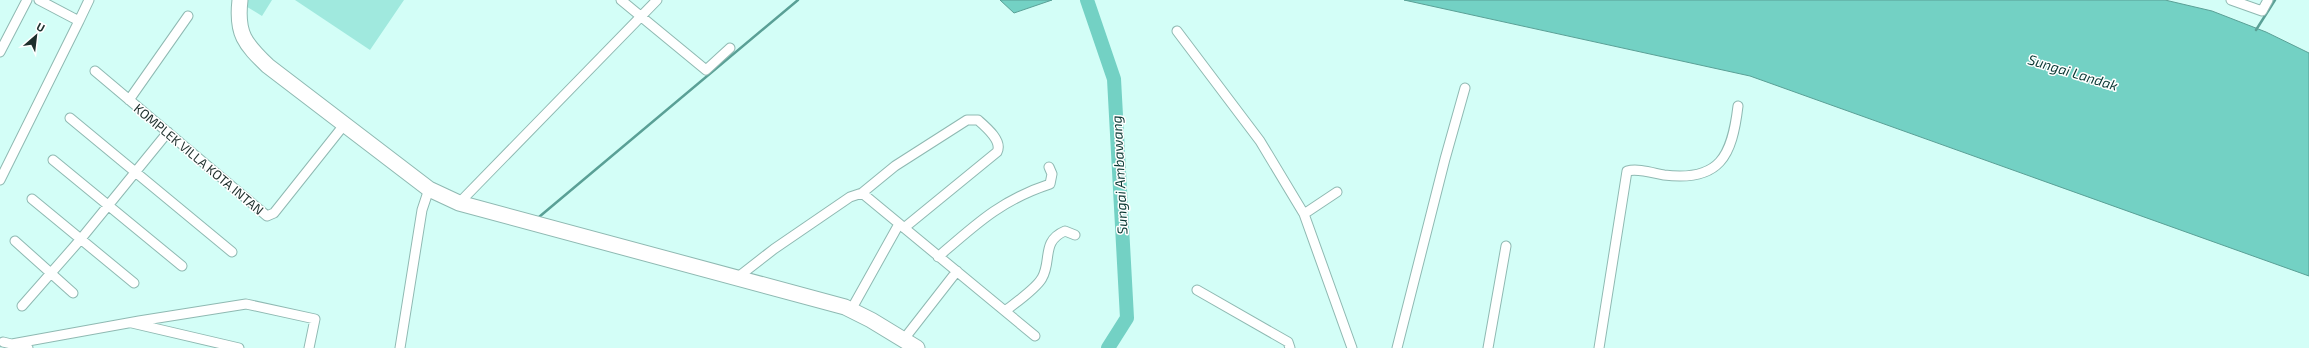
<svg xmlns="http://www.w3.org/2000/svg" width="2309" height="348" font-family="'Exo 2',sans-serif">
	<rect width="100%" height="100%" fill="#d3fef7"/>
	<!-- green -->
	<path fill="#a0e9de" d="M246 0H272L262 16 244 5Z
		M295 0H404L370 50Z"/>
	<!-- water -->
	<path fill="#73d1c4" stroke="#5aa096" d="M1000 0H1052L1014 13Z
		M1404 0H2165L2212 11 2266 32 2309 53V276L1750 76Z"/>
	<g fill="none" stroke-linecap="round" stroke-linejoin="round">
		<!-- stream -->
		<path stroke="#5aa096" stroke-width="2.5" d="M2256 30 2275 0
			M539 217 798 0"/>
		<!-- river -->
		<path stroke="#73d1c4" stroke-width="14" d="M1087 0 1114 79 1127 318 1108 348"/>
		<!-- street casing -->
		<g stroke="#8fb9b2" stroke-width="11">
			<path id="street" d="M621 0 706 70 730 48
				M2231 0 2262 11 2268 0
				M79 21 89 0
				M1177 31 1260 141 1304 214 1352 348
				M0 52 27 0
				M95 71 267 216 274 213 344 125
				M129 100 188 16
				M70 118 232 252
				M53 160 182 266
				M0 180 79 21 39 0
				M862 193 895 166 967 120H978C986 127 1003 141 997 152L904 228
				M32 199 134 283
				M459 203 657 0
				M1304 214 1337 192
				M15 241 73 293
				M938 257C976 224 1001 200 1050 184L1052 174 1049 167
				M738 277 774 249 850 197 862 193 1035 336
				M1197 290 1288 342 1290 348
				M22 306 80 240 168 132
				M851 310 899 224
				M1005 311C1015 303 1036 289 1042 278 1052 261 1041 241 1065 231L1075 235
				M132 323 239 348
				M904 339 957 271
				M3 342 28 348
				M12 344 139 321 246 304 315 319 309 348
				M400 348 422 210 429 189
				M1397 348 1445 159 1465 88
				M1488 348 1506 246
				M1599 348 1627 171C1638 168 1653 173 1664 175 1720 182 1732 156 1738 106"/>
		</g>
		<!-- primary casing -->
		<g stroke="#8fb9b2" stroke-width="17">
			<path id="primary" d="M240 0C236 34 245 44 268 66L429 189 459 203 845 307 871 320 917 348"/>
		</g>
		<!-- street -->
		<use href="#street" stroke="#fff" stroke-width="9"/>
		<!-- primary -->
		<use href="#primary" stroke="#fff" stroke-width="15"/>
	</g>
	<g text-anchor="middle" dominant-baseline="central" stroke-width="3" stroke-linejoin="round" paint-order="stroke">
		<!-- street labels -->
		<g font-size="13" fill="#1e2f2c" stroke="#fff">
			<text transform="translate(199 159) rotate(40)">KOMPLEK VILLA KOTA INTAN</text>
		</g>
		<!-- water labels -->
		<g font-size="14" font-style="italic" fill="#0b3934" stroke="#fff">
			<text transform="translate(2073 72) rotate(17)">Sungai Landak</text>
			<text transform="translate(1119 175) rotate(-93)">Sungai Ambawang</text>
		</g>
	</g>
	<!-- north arrow -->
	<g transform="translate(36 36) rotate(28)" stroke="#ffffff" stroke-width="3" paint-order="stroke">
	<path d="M0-3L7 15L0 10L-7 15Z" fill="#1e2f2c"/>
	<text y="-6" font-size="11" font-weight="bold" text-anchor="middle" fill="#1e2f2c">U</text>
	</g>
</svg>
